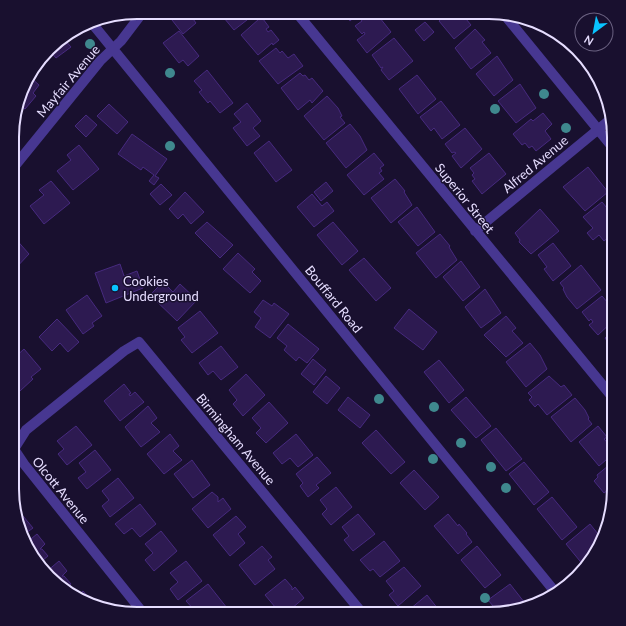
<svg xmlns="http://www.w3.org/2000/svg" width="626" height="626" font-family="Lato,sans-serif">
	<rect width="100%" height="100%" fill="#19102f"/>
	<!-- building -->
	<path fill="#2d1a51" stroke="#472a7f" d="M182 12H188L196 23 183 34 172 20Z
		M219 12H255L256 13 234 30Z
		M338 13H359L350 21 345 14 341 17Z
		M367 13H376L391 32 367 53 357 40 365 34 364 32 362 34 355 26 362 21 360 18Z
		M448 13H461L471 25 454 39 439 21Z
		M259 19H263L269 27 266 29 268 32 271 30 279 40 273 45 272 43 258 55 241 35Z
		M425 22 434 32 424 41 415 30Z
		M475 29 485 40 482 42 491 53 471 69 455 48Z
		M179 31 199 56 188 66 183 60 179 63 163 43Z
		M63 38 71 47 56 58 49 50 55 43Z
		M394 38 413 61 389 80 381 70 383 67 381 68 372 55Z
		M276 48 280 53 282 51 288 58 294 54 303 66 278 84 259 61Z
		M497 56 513 80 494 96 476 74Z
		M207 70 233 103 220 113 210 101 208 103 199 92 202 90 194 81Z
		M300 73 303 76 305 75 309 80 312 78 323 91 312 103 310 100 298 110 281 88Z
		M417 75 436 99 418 114 399 89Z
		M30 77 39 85 33 93 36 96 25 109 18 104 26 81Z
		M520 84 536 108 516 123 498 101Z
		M327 96 338 108 342 116 340 117 345 123 324 140 304 116Z
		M441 101 460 125 442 139 434 128 431 131 420 117Z
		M247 103 261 121 253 128 260 136 247 146 233 128 241 122 234 114Z
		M109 104 128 122 117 134 97 116Z
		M543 113 552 124 545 131 551 139 536 151 532 146 529 148 525 143 522 145 513 134 531 119 533 121Z
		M86 115 97 125 86 137 75 126Z
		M350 124 360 136 367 150 346 168 326 143Z
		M465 128 482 149 461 168 452 156 456 153 454 152 452 153 445 144Z
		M132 134 167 159 155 176 159 178 154 185 149 181 154 175 143 167 141 170 118 154Z
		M269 141 292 170 276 182 254 153Z
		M79 145 99 169 73 190 57 171 71 160 67 155Z
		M374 153 384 165 380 168 382 171 379 173 384 179 364 195 347 175Z
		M489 153 506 174 482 194 472 181 475 179 472 175 474 173 470 168Z
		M588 167 608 192 585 211 563 187Z
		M395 179 405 191 404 192 412 205 391 223 371 198Z
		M51 181 70 203 44 224 30 206 44 195 39 190Z
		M326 182 333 191 321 201 314 192Z
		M161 184 172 195 160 205 150 194Z
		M185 192 204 212 191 224 183 214 178 219 169 209Z
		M312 194 322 206 327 202 334 211 314 227 297 207Z
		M602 202 612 214 614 212V233L604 241 599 235 593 240 587 233 593 228 583 217Z
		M417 207 435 232 418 246 398 222Z
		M540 209 559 231 531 254 519 242 520 240 515 233Z
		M207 222 233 245 220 258 195 233Z
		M333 222 358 251 342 265 317 235Z
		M440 234 450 246 449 247 457 260 436 278 416 253Z
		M14 237 29 254 13 271Z
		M553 243 571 266 553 281 544 269 547 267 538 255Z
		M238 253 255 269 252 272 261 281 250 293 223 269Z
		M364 258 391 288 376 301 349 270Z
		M461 261 480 287 463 301 443 277Z
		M120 264 124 276 137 271 143 288 106 303 95 273Z
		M581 265 601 290 577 309 567 297 563 289 564 288 560 283Z
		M163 282 173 292 180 284 197 300 177 321 150 295Z
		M485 289 501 313 481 328 465 307Z
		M87 295 102 316 92 323 94 326 83 334 66 310Z
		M602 296 614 310V320L598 335 589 325 593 322 591 319 589 321 582 312Z
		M263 300 272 306 274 303 289 314 270 338 255 327 261 318 254 312Z
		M409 309 437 332 423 350 394 328Z
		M200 311 218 333 192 353 181 340 185 337 178 328Z
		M506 316 516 328 512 331 523 343 506 357 484 335Z
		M57 319 79 342 68 352 60 343 52 351 39 337Z
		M288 324 319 349 307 363 299 357 296 361 284 350 287 346 277 338Z
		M614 331V351L605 338Z
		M530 343 540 355 547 369 526 387 506 362Z
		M221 346 238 367 221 380 213 371 208 375 199 363Z
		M24 349 41 369 31 377 33 379 20 391 13 383V359Z
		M313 359 326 370 314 385 301 374Z
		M439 360 464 390 449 403 424 372Z
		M246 374 265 395 243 416 233 404 237 400 229 390Z
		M326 376 340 388 327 404 313 392Z
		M549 376 561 387 564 385 572 395 547 415 538 404 535 407 529 400 532 397 528 393Z
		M124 384 131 393 129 394 130 396 135 392 144 402 120 421 104 401Z
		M348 397 370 415 360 428 338 410Z
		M466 397 491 426 476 438 451 410Z
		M575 398 585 410 589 418 588 419 592 424 571 442 551 417Z
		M269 402 288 423 266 443 256 433 261 428 252 418Z
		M148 406 157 418 151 423 160 432 141 447 125 427Z
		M76 426 92 445 67 465 58 454 64 449 57 441Z
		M598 426 607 437 604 439 614 450V453L599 466 579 442Z
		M496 428 522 459 506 471 481 440Z
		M376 430 405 462 391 474 362 443Z
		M170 434 179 446 173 451 182 460 164 474 147 454Z
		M296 434 313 455 298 467 290 458 282 464 273 453Z
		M95 450 111 470 87 489 78 478 86 472 79 463Z
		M317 457 331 473 316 485 319 488 308 497 300 486 303 483 296 474Z
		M192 460 210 485 193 498 174 474Z
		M614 461V495H613L608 490 604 493 594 481 598 477 597 475Z
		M524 462 549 492 534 505 509 474Z
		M414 470 439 497 425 510 400 483Z
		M118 478 134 498 110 517 102 506 109 500 102 491Z
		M336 487 352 507 331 525 322 514 327 509 320 500Z
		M212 492 218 497V502L223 498 231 509 208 528 192 509Z
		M552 497 577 527 562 540 537 509Z
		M140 504 156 524 140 537 132 528 124 534 115 524Z
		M358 514 375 534 353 551 344 540 349 536 342 527Z
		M448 514 458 526 459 524 467 533 466 534 472 542 458 554 434 526Z
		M18 515 21 518 23 516 33 528 22 536 16 517Z
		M236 516 246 527 238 534 245 543 230 556 213 535Z
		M590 524 602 539 601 545 584 566 566 544Z
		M161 531 177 551 154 571 145 560 153 553 145 544Z
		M37 534 45 544 40 549H42L48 556 37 565 26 543Z
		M384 541 400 561 380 577 373 569 370 571 360 560Z
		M262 546 272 557 268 560 275 569 255 585 239 565Z
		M477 546 501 575 485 588 461 560Z
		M59 561 67 571 62 576H64L71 584 66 588 46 572Z
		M186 561 202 581 178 600 170 589 178 582 170 573Z
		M404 567 421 586 398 606 389 595 394 591 386 581Z
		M285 579 292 587V590L295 587 304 598 285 614H281L265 595Z
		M208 584 227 608 220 614H198L186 601Z
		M510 584 528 607 512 611 509 607 499 613 488 600Z
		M83 591 95 605 81 601 76 597Z
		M427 595 442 614H404Z
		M309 607 315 614H301Z"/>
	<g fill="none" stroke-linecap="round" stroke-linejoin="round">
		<!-- street -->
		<path stroke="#473791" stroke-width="10" d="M296 12 614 399
			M503 13 614 149
			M91 22 556 593
			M14 167 100 61 121 41 143 12
			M475 231 612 118
			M144 614 24 464 14 449 26 430 124 351 139 342 363 614"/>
	</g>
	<!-- trees -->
	<g fill="#3f888e">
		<circle cx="90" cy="44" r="5"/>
		<circle cx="170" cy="73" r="5"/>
		<circle cx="544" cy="94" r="5"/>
		<circle cx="495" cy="109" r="5"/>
		<circle cx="566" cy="128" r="5"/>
		<circle cx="170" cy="146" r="5"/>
		<circle cx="379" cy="399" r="5"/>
		<circle cx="434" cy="407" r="5"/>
		<circle cx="461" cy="443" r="5"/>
		<circle cx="433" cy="459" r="5"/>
		<circle cx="491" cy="467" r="5"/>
		<circle cx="506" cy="488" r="5"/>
		<circle cx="485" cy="598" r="5"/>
	</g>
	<!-- markers -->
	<circle fill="#09c3ff" stroke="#19102f" stroke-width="1.5" cx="115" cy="288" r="4"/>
	<g text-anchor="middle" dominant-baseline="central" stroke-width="3" stroke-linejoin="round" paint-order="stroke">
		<!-- street labels -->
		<g font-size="13" fill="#e6ddff" stroke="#19102f">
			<text transform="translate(68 81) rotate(-50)">Mayfair Avenue</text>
			<text transform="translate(535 164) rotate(-40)">Alfred Avenue</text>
			<text transform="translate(465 198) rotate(51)">Superior Street</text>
			<text transform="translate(334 299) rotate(51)">Bouffard Road</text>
			<text transform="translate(236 439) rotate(50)">Birmingham Avenue</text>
			<text transform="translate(61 490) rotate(51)">Olcott Avenue</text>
		</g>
		<!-- poi labels -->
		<g font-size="13" fill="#e6ddff" stroke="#19102f" text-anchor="start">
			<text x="123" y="281">Cookies<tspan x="123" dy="15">Underground</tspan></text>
		</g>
	</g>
	<!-- crop -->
	<path d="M0 0H626V626H0ZM137 19H489A118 118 0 0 1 607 137V489A118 118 0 0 1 489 607H137A118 118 0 0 1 19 489V137A118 118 0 0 1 137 19Z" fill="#19102f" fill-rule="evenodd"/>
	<path fill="none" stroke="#e6ddff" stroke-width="2" d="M137 19H489A118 118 0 0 1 607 137V489A118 118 0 0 1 489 607H137A118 118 0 0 1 19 489V137A118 118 0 0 1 137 19Z"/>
	<!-- north arrow -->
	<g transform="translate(594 32) rotate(212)"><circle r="19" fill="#19102f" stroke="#6b6282"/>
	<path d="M0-3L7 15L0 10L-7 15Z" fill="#09c3ff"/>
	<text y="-6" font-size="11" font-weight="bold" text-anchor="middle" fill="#e6ddff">N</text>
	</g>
</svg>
